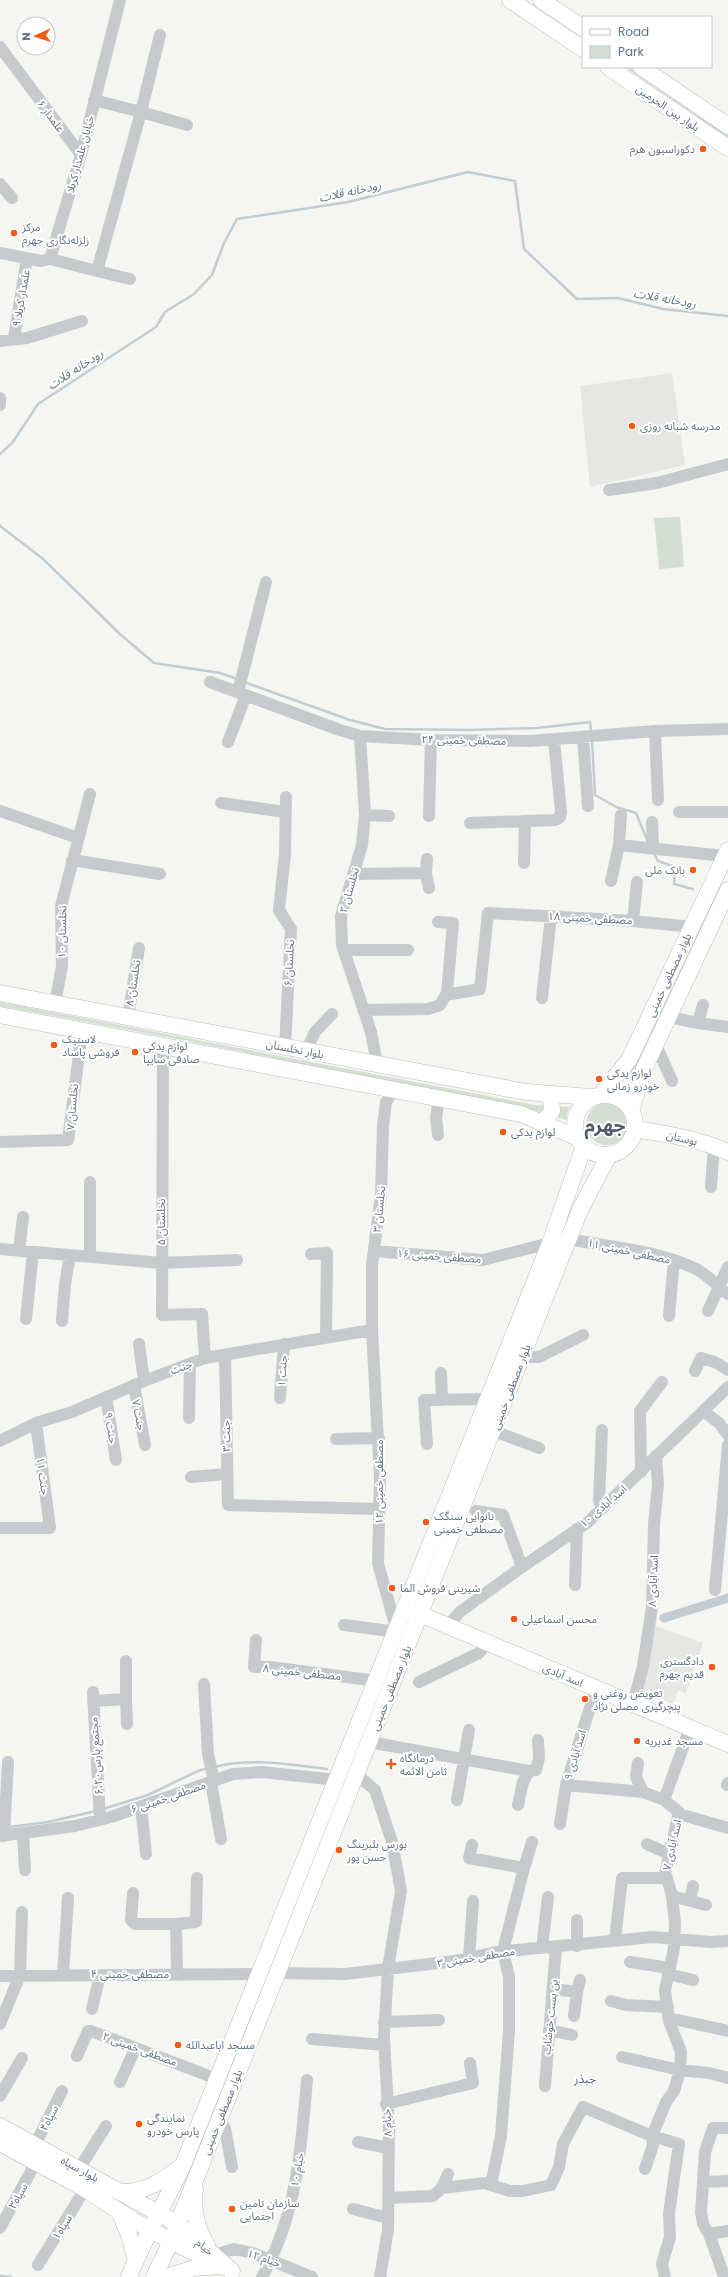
<svg xmlns="http://www.w3.org/2000/svg" width="728" height="2277" font-family="Poppins,'Noto Sans Arabic',sans-serif">
	<rect width="100%" height="100%" fill="#f5f6f1"/>
	<!-- built -->
	<path fill="#e6e7e5" d="M672 373 685 465 590 487 580 386Z
		M653 1625 703 1643 686 1693 678 1690 673 1704 639 1691Z"/>
	<!-- green -->
	<path fill="#d5ded2" d="M625 67H633L728 129V138Z
		M680 517 684 567 659 569 654 518Z
		M728 859V869L632 1080 624 1077Z
		M0 1002 535 1105 569 1107 566 1120 534 1110 172 1038 0 1006Z
		M586 1124a21 21 0 1 1 42 0a21 21 0 1 1-42 0Z"/>
	<g fill="none" stroke-linecap="round" stroke-linejoin="round">
		<!-- stream -->
		<path stroke="#c2ccd2" stroke-width="2.5" d="M0 454 13 442 38 404 156 327 165 312 194 294 212 275 224 243 237 219 348 202 468 172 515 181 524 249 577 299 618 298 663 309 728 316
			M0 526 42 558 120 634 154 663 220 673 237 679
			M244 682 350 720 385 729 470 730 537 728 590 722 591 733
			M592 740 595 795 616 807 636 813 648 842
			M654 853 658 861 675 867 674 884 693 889
			M214 1767C251 1757 291 1765 327 1769
			M103 1809 148 1795 198 1771 208 1768
			M9 1827 48 1822 96 1811
			M0 2276 11 2277"/>
		<!-- canal -->
		<path stroke="#c2ccd2" stroke-width="9" d="M664 1618 728 1598"/>
		<!-- major casing -->
		<g stroke="#b9bcc0" stroke-width="17">
			<path id="major" d="M510 0 583 49
				M541 0 583 28
				M608 67 728 148
				M641 67 728 126
				M0 993 526 1092 591 1097
				M0 1015 521 1114 578 1138
				M601 1094 629 1060 728 850
				M575 1125a30 30 0 1 1 60 0a30 30 0 1 1-60 0Z
				M631 1110 644 1069 728 890
				M539 1122 545 1120 552 1111 551 1099 548 1094
				M635 1129C667 1134 699 1139 728 1152
				M410 1610 728 1744
				M0 2126 178 2224 232 2271 171 2241 134 2221 85 2189 0 2143
				M195 2189C192 2208 197 2229 207 2245
				M122 2192C147 2192 162 2181 182 2166
				M119 2211 129 2235 136 2260
				M129 2277C144 2238 165 2203 183 2165L550 1243 584 1146
				M154 2277 171 2241 580 1210 609 1155
				M167 2277 194 2268 220 2266"/>
		</g>
		<!-- minor -->
		<path stroke="#c7cacd" stroke-width="12" d="M160 35 141 112 187 125
			M0 47 81 155
			M0 184 12 198
			M0 253 41 261 50 259 81 155 120 0
			M50 259 97 271 141 112 94 100
			M97 271 130 279
			M14 338 27 258
			M0 341 27 338 82 321
			M0 398V405
			M609 490 657 483 728 464
			M210 682 340 730 360 736 431 740 530 741 655 731 728 729
			M238 692 266 582
			M655 731 658 800
			M360 736 365 815 362 845 341 916 342 945 371 1032 377 1064
			M583 737 588 806
			M228 742 246 695
			M221 803 285 812
			M0 811 78 838
			M679 812H728
			M365 815 389 816
			M429 816 431 740
			M652 822 653 848
			M470 823 555 820 560 817 561 812 554 740
			M619 845 725 856
			M72 860 160 874
			M524 863 525 821
			M426 873 429 888
			M353 874 426 873 427 859
			M611 881 619 845 621 815
			M633 921 637 882
			M344 950H408
			M446 995 480 989 488 913 633 921 692 927
			M542 998 551 916
			M55 1004 62 966 61 906 90 794
			M363 1010 428 1009 440 1005 447 993 453 923 438 922
			M128 1017 139 948
			M669 1017 698 1023 728 1027
			M698 1023 703 1005
			M656 1045 672 1081
			M163 1046 162 1315 202 1314 205 1358
			M285 1047 291 929 279 910 285 854 286 797
			M306 1051 315 1032 332 1014
			M438 1135 436 1117 439 1099
			M0 1142 68 1140 82 1031
			M711 1187 714 1146
			M569 1239C610 1247 655 1250 694 1268 706 1273 717 1286 728 1294
			M0 1249 161 1263 237 1260
			M19 1251 23 1217
			M374 1251 483 1260 550 1243
			M311 1254 327 1253 326 1337
			M90 1257V1182
			M708 1311 728 1267
			M669 1316 674 1260
			M26 1319 33 1252
			M62 1321 65 1284 70 1255
			M139 1344 144 1381
			M225 1355 228 1505 379 1509
			M522 1357H539L583 1335
			M695 1371 701 1358 715 1362 728 1370
			M441 1373 442 1400
			M134 1385 145 1445
			M106 1397 116 1460
			M280 1398 284 1344
			M703 1411 719 1423 728 1435
			M189 1418 190 1364
			M602 1430 599 1501 603 1508
			M494 1431 539 1448
			M336 1439 379 1438
			M0 1441 36 1423 72 1412 144 1381 205 1358 372 1330
			M427 1444 424 1400 488 1399
			M641 1472 640 1411 662 1382
			M191 1477 227 1474
			M476 1511 503 1515 522 1567
			M0 1528H50L36 1423
			M575 1585 577 1529
			M715 1590 728 1445
			M344 1625 397 1632 378 1563 380 1478 372 1330V1265L381 1195 383 1126 386 1102 394 1090
			M447 1626 461 1611 522 1567 588 1522 728 1387
			M256 1640 254 1667H270L377 1681
			M419 1682 479 1653 487 1643
			M204 1684 208 1754 214 1781
			M93 1692 100 1820
			M126 1699V1661
			M93 1701 126 1699 127 1724
			M633 1704 643 1666 652 1607 654 1524 658 1484 656 1456
			M369 1742 529 1771 536 1770 539 1758 538 1740
			M638 1763 636 1777 643 1792
			M356 1774 375 1790 392 1842 401 1891 388 1968 384 2038 389 2127 388 2230 380 2277
			M211 1782 221 1839
			M566 1785 643 1792 664 1800 679 1812 664 1878
			M727 1785 728 1783
			M457 1800 469 1730
			M664 1800 690 1728
			M518 1805 523 1782 529 1771
			M141 1806 146 1854
			M679 1814 728 1828
			M560 1824 566 1785 596 1688
			M23 1834 25 1870
			M0 1836 75 1826 111 1817 233 1774 262 1772 337 1780
			M4 1836 8 1762
			M647 1844 669 1854
			M472 1845 469 1858 524 1868 503 1951 509 1977V2031L501 2136 491 2185
			M524 1868 532 1842
			M133 1893 131 1920 135 1924H176L177 1974
			M672 1896 706 1905
			M690 1900 693 1886
			M176 1924 196 1922 197 1878
			M615 1940 622 1878H667L672 1896 675 1923 674 1948 665 1990 669 2021 681 2052 680 2070 709 2073 728 2078
			M577 1946V1920
			M542 1948 548 1897
			M469 1958 473 1901
			M630 1962 670 1968
			M277 1973 345 1974 455 1961 496 1952 653 1937 710 1942 728 1941
			M668 1974 693 1980
			M63 1975 68 1898
			M0 1976 260 1974
			M553 1989 577 1992 574 2016
			M577 1992 580 1980
			M611 2001 626 2005 668 2007
			M92 2009 100 1975
			M669 2018 728 2031
			M384 2022 439 2020
			M0 2024 20 1975 22 1912
			M549 2030 572 2035
			M312 2039 384 2045
			M77 2056 88 2031H91L217 2079
			M622 2057 680 2070 674 2091 666 2102 652 2136 653 2145 645 2169
			M120 2082 135 2049
			M545 2086 556 1947
			M0 2096 22 2058
			M386 2104 473 2083 470 2063
			M219 2120 225 2128 232 2167
			M358 2142 389 2148
			M35 2145 62 2091
			M79 2169 106 2126
			M703 2182 728 2181
			M442 2188 485 2183 510 2191H523L551 2185 559 2167 563 2144 583 2107 652 2136 679 2144 669 2213 670 2237 662 2264 665 2277
			M388 2198 433 2196 442 2188 448 2174
			M353 2209 388 2218
			M0 2228 36 2162
			M709 2234 728 2231
			M214 2255 234 2249 253 2253 312 2277
			M38 2265 85 2189
			M724 2276 709 2234 703 2224 701 2212 705 2152 713 2128H728
			M262 2277C297 2214 301 2150 307 2080"/>
		<!-- major -->
		<use href="#major" stroke="#fff" stroke-width="16"/>
	</g>
	<!-- markers -->
	<g fill="#f35a14" stroke="#fff" stroke-width="1.5">
		<circle cx="703" cy="149" r="4"/>
		<circle cx="14" cy="233" r="4"/>
		<circle cx="632" cy="426" r="4"/>
		<circle cx="693" cy="870" r="4"/>
		<circle cx="54" cy="1045" r="4"/>
		<circle cx="135" cy="1052" r="4"/>
		<circle cx="599" cy="1079" r="4"/>
		<circle cx="503" cy="1132" r="4"/>
		<circle cx="426" cy="1522" r="4"/>
		<circle cx="392" cy="1588" r="4"/>
		<circle cx="514" cy="1619" r="4"/>
		<circle cx="712" cy="1667" r="4"/>
		<circle cx="585" cy="1699" r="4"/>
		<circle cx="637" cy="1741" r="4"/>
		<path d="M389 1758h4v4h4v4h-4v4h-4v-4h-4v-4h4z"/>
		<circle cx="339" cy="1850" r="4"/>
		<circle cx="178" cy="2045" r="4"/>
		<circle cx="139" cy="2124" r="4"/>
		<circle cx="232" cy="2209" r="4"/>
	</g>
	<g text-anchor="middle" dominant-baseline="central" stroke-width="4" stroke-linejoin="round" paint-order="stroke">
		<!-- street labels -->
		<g font-size="11" fill="#617285" stroke="#fff">
			<text transform="translate(668 108) rotate(34)">بلوار بین الحرمین</text>
			<text transform="translate(51 116) rotate(53)">علمدار ۶</text>
			<text transform="translate(80 154) rotate(-75)">خیابان علمدار کربلا</text>
			<text transform="translate(21 298) rotate(-80)">علمدار کربلا ۹</text>
			<text transform="translate(464 740) rotate(1)">مصطفی خمینی ۲۴</text>
			<text transform="translate(349 890) rotate(-74)">نخلستان ۲</text>
			<text transform="translate(590 918) rotate(3)">مصطفی خمینی ۱۸</text>
			<text transform="translate(62 932) rotate(-89)">نخلستان ۱۰</text>
			<text transform="translate(289 963) rotate(-87)">نخلستان ۶</text>
			<text transform="translate(669 975) rotate(-65)">بلوار مصطفی خمینی</text>
			<text transform="translate(133 983) rotate(-81)">نخلستان ۸</text>
			<text transform="translate(295 1049) rotate(11)">بلوار نخلستان</text>
			<text transform="translate(72 1107) rotate(-85)">نخلستان ۷</text>
			<text transform="translate(682 1138) rotate(13)">بوستان</text>
			<text transform="translate(379 1209) rotate(-84)">نخلستان ۳</text>
			<text transform="translate(161 1222) rotate(-90)">نخلستان ۵</text>
			<text transform="translate(629 1251) rotate(12)">مصطفی خمینی ۱۱</text>
			<text transform="translate(439 1256) rotate(4)">مصطفی خمینی ۱۶</text>
			<text transform="translate(181 1367) rotate(-20)">جنت</text>
			<text transform="translate(282 1371) rotate(-86)">جنت ۱</text>
			<text transform="translate(511 1387) rotate(-69)">بلوار مصطفی خمینی</text>
			<text transform="translate(139 1415) rotate(79)">جنت ۷</text>
			<text transform="translate(111 1428) rotate(81)">جنت ۹</text>
			<text transform="translate(226 1436) rotate(-91)">جنت ۳</text>
			<text transform="translate(43 1476) rotate(82)">جنت ۱۱</text>
			<text transform="translate(379 1482) rotate(-90)">مصطفی خمینی ۱۲</text>
			<text transform="translate(603 1506) rotate(-41)">اسد آبادی ۱۰</text>
			<text transform="translate(653 1581) rotate(-88)">اسد آبادی ۸</text>
			<text transform="translate(302 1672) rotate(6)">مصطفی خمینی ۸</text>
			<text transform="translate(563 1675) rotate(23)">اسد آبادی</text>
			<text transform="translate(391 1688) rotate(-68)">بلوار مصطفی خمینی</text>
			<text transform="translate(575 1755) rotate(-73)">اسد آبادی ۹</text>
			<text transform="translate(96 1756) rotate(-94)">۶،مجتمع پارس۲۰</text>
			<text transform="translate(168 1797) rotate(-19)">مصطفی خمینی ۶</text>
			<text transform="translate(672 1845) rotate(-77)">اسد آبادی ۷</text>
			<text transform="translate(476 1957) rotate(-9)">مصطفی خمینی ۳</text>
			<text x="130" y="1974">مصطفی خمینی ۴</text>
			<text transform="translate(550 2017) rotate(-84)">بن بست خوشاب</text>
			<text transform="translate(140 2049) rotate(20)">مصطفی خمینی ۲</text>
			<text transform="translate(222 2112) rotate(-68)">بلوار مصطفی خمینی</text>
			<text transform="translate(49 2118) rotate(-63)">سپاه۴</text>
			<text transform="translate(387 2123) rotate(-94)">خیام ۸</text>
			<text transform="translate(80 2169) rotate(29)">بلوار سپاه</text>
			<text transform="translate(297 2170) rotate(-80)">خیام ۱۰</text>
			<text transform="translate(18 2196) rotate(-61)">سپاه۳</text>
			<text transform="translate(62 2227) rotate(-58)">سپاه۱</text>
			<text transform="translate(205 2247) rotate(40)">خیام</text>
			<text transform="translate(264 2258) rotate(19)">خیام ۱۲</text>
		</g>
		<!-- poi labels -->
		<g font-size="11" fill="#617285" stroke="#fff" text-anchor="start">
			<text x="695" y="149" text-anchor="end">دکوراسیون هرم</text>
			<text x="22" y="227">مرکز<tspan x="22" dy="13">زلزله‌نگاری جهرم</tspan></text>
			<text x="640" y="426">مدرسه شبانه روزی</text>
			<text x="685" y="870" text-anchor="end">بانک ملی</text>
			<text x="62" y="1039">لاستیک<tspan x="62" dy="13">فروشی پاساد</tspan></text>
			<text x="143" y="1046">لوازم یدکی<tspan x="143" dy="13">صادقی سایپا</tspan></text>
			<text x="607" y="1073">لوازم یدکی<tspan x="607" dy="13">خودرو زمانی</tspan></text>
			<text x="511" y="1132">لوازم یدکی</text>
			<text x="434" y="1516">نانوایی سنگک<tspan x="434" dy="13">مصطفی خمینی</tspan></text>
			<text x="400" y="1588">شیرینی فروش آلما</text>
			<text x="522" y="1619">محسن اسماعیلی</text>
			<text x="704" y="1661" text-anchor="end">دادگستری<tspan x="704" dy="13">قدیم جهرم</tspan></text>
			<text x="593" y="1693">تعویض روغنی و<tspan x="593" dy="13">پنچرگیری مصلی نژاد</tspan></text>
			<text x="645" y="1741">مسجد غدیریه</text>
			<text x="400" y="1758">درمانگاه<tspan x="400" dy="13">ثامن الائمه</tspan></text>
			<text x="347" y="1844">بورس بلبرینگ<tspan x="347" dy="13">حسن پور</tspan></text>
			<text x="186" y="2045">مسجد اباعبدالله</text>
			<text x="147" y="2118">نمایندگی<tspan x="147" dy="13">پارس خودرو</tspan></text>
			<text x="240" y="2203">سازمان تامین<tspan x="240" dy="13">اجتمایی</tspan></text>
		</g>
		<!-- water labels -->
		<g font-size="12" font-style="italic" fill="#5d7583" stroke="#fff">
			<text transform="translate(350 191) rotate(-12)">رودخانه قلات</text>
			<text transform="translate(665 298) rotate(10)">رودخانه قلات</text>
			<text transform="translate(75 369) rotate(-33)">رودخانه قلات</text>
		</g>
		<!-- neighbourhood labels -->
		<g font-size="12" fill="#505c6a" stroke="#fff">
			<text x="585" y="2078">جبذر</text>
		</g>
		<!-- town labels -->
		<g font-size="19" font-weight="bold" fill="#505c6a" stroke="#fff">
			<text x="605" y="1125">جهرم</text>
		</g>
	</g>
	<!-- legend -->
	<rect x="582" y="16" width="130" height="52" fill="#ffffff" stroke="#c0c7ce"/>
	<rect x="590" y="29" width="20" height="6" fill="#ffffff" stroke="#c0c7ce"/>
	<text x="618" y="36" font-size="12" fill="#617285">Road</text>
	<rect x="590" y="46" width="20" height="12" fill="#d5ded2" stroke="#c0c7ce"/>
	<text x="618" y="56" font-size="12" fill="#617285">Park</text>
	<!-- north arrow -->
	<g transform="translate(36 36) rotate(267)"><circle r="19" fill="#ffffff" stroke="#c0c7ce"/>
	<path d="M0-3L7 15L0 10L-7 15Z" fill="#f35a14"/>
	<text y="-6" font-size="11" font-weight="bold" text-anchor="middle" fill="#617285">N</text>
	</g>
</svg>
